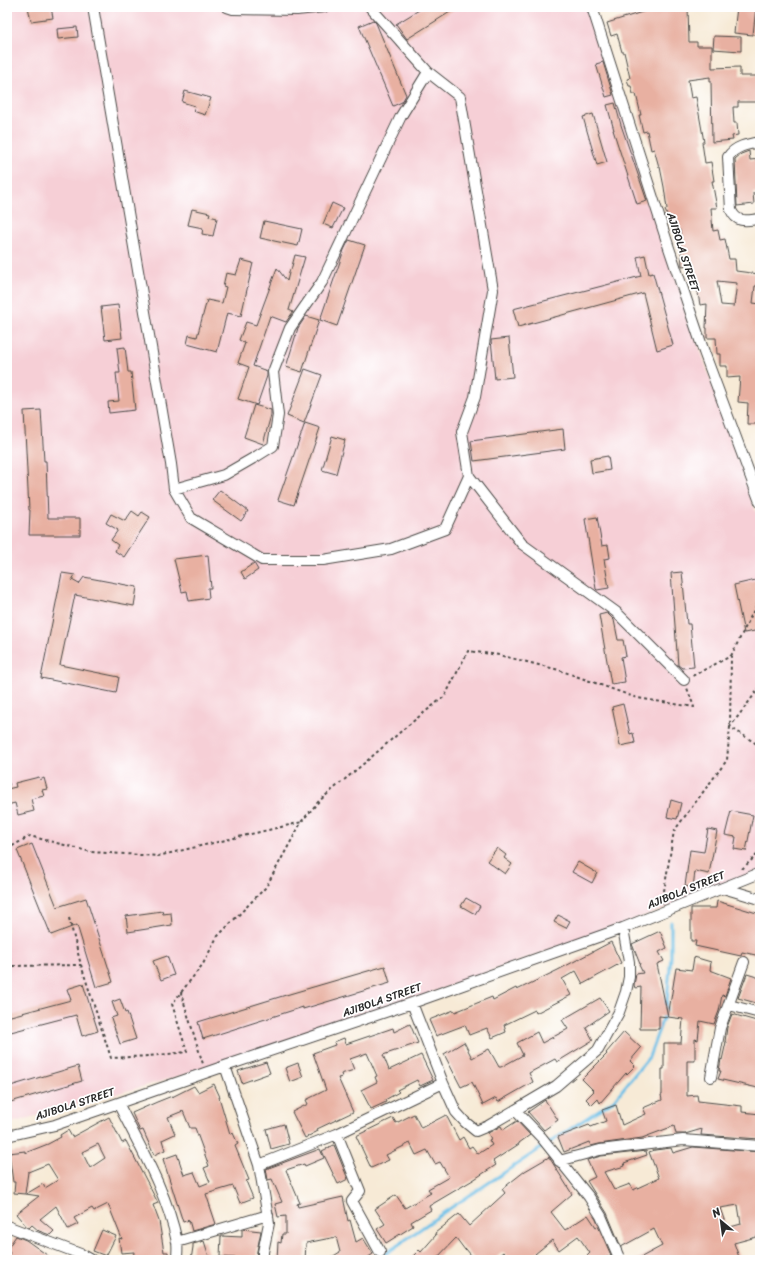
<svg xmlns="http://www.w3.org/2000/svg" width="767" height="1267" font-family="Sriracha,sans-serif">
	<rect width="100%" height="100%" fill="#fff"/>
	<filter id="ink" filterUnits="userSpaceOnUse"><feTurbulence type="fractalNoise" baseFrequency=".025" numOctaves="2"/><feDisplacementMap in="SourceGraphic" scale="8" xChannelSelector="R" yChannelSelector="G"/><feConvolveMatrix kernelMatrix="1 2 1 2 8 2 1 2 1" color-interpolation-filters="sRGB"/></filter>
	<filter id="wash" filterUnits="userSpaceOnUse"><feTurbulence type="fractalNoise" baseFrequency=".012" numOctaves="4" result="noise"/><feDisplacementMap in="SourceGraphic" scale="16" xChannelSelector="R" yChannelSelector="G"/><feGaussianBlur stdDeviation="0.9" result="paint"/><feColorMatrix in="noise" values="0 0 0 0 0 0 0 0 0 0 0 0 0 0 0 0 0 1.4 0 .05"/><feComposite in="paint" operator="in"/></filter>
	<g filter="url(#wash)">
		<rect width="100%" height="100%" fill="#f7ead6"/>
		<!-- built -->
		<path fill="#f6cfd6" d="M7 7H589L662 238 760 524V874L267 1052 7 1124Z"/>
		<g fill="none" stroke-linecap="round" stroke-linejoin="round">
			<!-- stream -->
			<path stroke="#6bbfe7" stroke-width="3" d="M377 1260 443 1213 614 1100 649 1057 666 1010 671 957V922"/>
		</g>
		<g id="blocks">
			<!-- building -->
			<path fill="#e8b0a1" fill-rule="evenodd" d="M28 7H51L53 18 31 21Z
				M424 7H458L407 39 396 24Z
				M652 7H688L689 42H697V46H712V68L740 67V76H760V102H738V107H733L734 123H737L738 135 732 136 733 140 712 142 711 81H710V77L688 80 691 98 696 97 704 142H702L705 163 711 162 714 181H712L717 208H711L713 231 718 230 720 240 725 239 729 259H735L736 271 759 274 757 286H755L753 303 760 304V424H747L748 403 738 402 740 377 727 378V366H720V354H717L716 338H707V328H706L707 304 700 305 696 281H690L689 265 682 266 680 230 675 231 672 217 668 218 665 210 667 209 664 187 660 167H659L654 149 651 150 647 131 643 132 639 115H641L636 94H633L631 86H629L627 79 630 78 624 52H622L617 34 611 36 607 23 652 9ZM717 281 737 283 734 306 721 305Z
				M737 7H756L753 35 734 33Z
				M373 20 376 23 406 95 402 102 393 106 359 26Z
				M77 27 78 37 58 39 57 29Z
				M714 36 741 37V51L713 49Z
				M603 62 613 95 606 97 596 64Z
				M185 91 211 98 205 115 193 111 195 106 182 102Z
				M615 103 621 125 647 201 637 204 613 130H614L607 105Z
				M593 114 607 162 597 165 583 117Z
				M749 151 750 160 760 159V192L753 193 754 204 737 206 735 159 741 154Z
				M332 203 343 208 333 228 323 224Z
				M192 209 210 213 209 216 217 218 213 236 202 234 203 228 188 225Z
				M264 221 302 229 298 246 260 238Z
				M349 240 365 245 337 326 320 320 344 250Z
				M295 255 305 257 289 310 293 312 286 322 270 316 253 366 267 371V376L257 405 238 399 249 367 238 363 245 343 239 340 246 322 256 325 277 268 287 281 290 269 291 270Z
				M645 255 649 274 653 273 673 345 657 350 643 293 518 327 513 309 641 276 637 257Z
				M241 260 253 263 241 316 227 313 217 352 187 344 189 335 197 337 207 300 222 303 226 287 223 286 226 273 236 275Z
				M118 305 122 338 105 340 101 307Z
				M306 316 319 320 302 372 286 367 298 328Z
				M509 338 513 377 495 379 491 340Z
				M125 347 128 372H131L135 410 109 413 108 402 119 401 116 373H120L117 348Z
				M305 369 322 375 304 423 287 416Z
				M254 405 271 410V415L263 444 244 437Z
				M41 410 44 461H46L48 518H80V535H29L30 510H29L24 411Z
				M305 423 320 428 294 505 278 500Z
				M563 429 565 449 474 461 471 441Z
				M332 436 345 440 336 474 322 470Z
				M608 456 610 470 592 473 590 459Z
				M220 490 248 511 241 521 212 500Z
				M132 511 139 516 142 512 150 517 124 557 115 551 118 545 111 540 118 530 106 523 111 514 125 521Z
				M597 517 602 546 608 545 610 558 604 559 609 588 597 590 596 589 585 519Z
				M208 555 211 588H208L209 598 189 601 187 591 182 592 174 559Z
				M254 563 258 570 245 579 241 572Z
				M682 572 687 624H690L694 667 682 668 678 665 671 573Z
				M62 573 75 575 72 580 79 584 84 577 137 587 134 606 75 595 60 665 119 677 116 693 41 678Z
				M760 579V630L744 633 734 585Z
				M607 613 614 620 618 640H623L626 656 621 657 625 682 611 684 599 615Z
				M623 704 630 734 633 733 635 743 620 746 612 707Z
				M39 777 40 780 44 778 47 789 42 790 44 796 31 799 34 811 18 815 15 803 7 805V789L16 787 15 783Z
				M671 800 681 803 677 819 667 817Z
				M731 811 753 815 746 851 734 849 736 837 725 835Z
				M708 829 717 831 709 874 695 871 693 888 685 886 690 850 704 852Z
				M32 844 57 907 86 898 113 982 96 987 77 925 51 935 17 850Z
				M497 848 506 855 504 858 512 864 505 874 487 861Z
				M578 862 597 873 592 883 572 872Z
				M466 898 480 906 475 914 461 906Z
				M717 901 760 914V956L742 952 741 956 695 946 696 941H691V908H716Z
				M162 911 163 914 171 913 172 925 128 932 126 916Z
				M558 915 570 921 566 928 554 922Z
				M660 931 667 948 659 952 664 961 657 964 668 1017 659 1016V1029H640L641 987 635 988 634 985 636 974 643 973 639 965 640 964 632 944Z
				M611 942 621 963 583 984 576 971 562 979 571 995 536 1013 535 1010 504 1025 506 1032 492 1038 487 1028 469 1035 465 1025 436 1036 429 1020 454 1010 455 1012 492 997 493 1000 516 988 517 990 558 970Z
				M167 956 174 975 161 980 153 961Z
				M694 957 711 962 710 970 731 978 725 996 722 995 719 1011 714 1024 700 1021 698 1040 695 1039V1061H687V1096L697 1095 698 1101 742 1106V1112L760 1114V1139L701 1135 702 1129 685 1134H676L674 1126 642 1138 599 1144 591 1146 589 1142 564 1152 558 1137 589 1125 591 1127 606 1121 602 1110 616 1105 622 1125 646 1114 643 1108 662 1100 661 1095H662V1069H664V1043H681L683 1019 668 1017 676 968 692 970Z
				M385 966 390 983 303 1009V1007L203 1039 198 1022 286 995Z
				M747 974 760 978V1004L738 998Z
				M83 984 98 1031 82 1036 76 1015 7 1033V1017L71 1000 67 989Z
				M600 998 609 1011 586 1027 593 1040 557 1062 555 1059 529 1073 533 1082 498 1102 496 1098 483 1105 472 1082 461 1087 444 1054 464 1042 472 1058 489 1049 499 1067H501L523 1055 517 1043 537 1032 542 1043 568 1029 562 1020Z
				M120 999 125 1013 127 1012 136 1039 120 1044 111 1018 117 1016 112 1002Z
				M732 1014 760 1022V1080L758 1088 718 1079 721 1071H719L721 1059 722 1060 726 1042H725L727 1027Z
				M410 1024 418 1043 383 1055 389 1070 421 1055 433 1080 420 1086 417 1080 397 1090 399 1092 385 1100 386 1102 371 1109 361 1090 377 1082 375 1077 377 1076 367 1053 350 1059 354 1070 341 1074 342 1077 338 1078 353 1112 317 1129 318 1131 305 1138 292 1112 308 1104 306 1100 326 1090 313 1053 335 1045 334 1042 344 1038 346 1044 393 1028 394 1032Z
				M624 1032 641 1048 630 1061 635 1066 627 1074 626 1073 600 1103 598 1099 592 1105 586 1099 594 1091 582 1079 607 1054 606 1053Z
				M266 1062 270 1073 242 1083 238 1071Z
				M298 1063 303 1077 290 1082 285 1068Z
				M78 1066 82 1081 7 1103V1087Z
				M214 1084 220 1097H219L230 1134 233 1133 238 1144 235 1146 249 1180 246 1181 253 1198 240 1203 233 1186 206 1194 216 1224 192 1231 189 1220 183 1222 163 1159 177 1154 184 1175 194 1172 200 1186 210 1182 204 1168 209 1166 195 1128H190L183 1111 168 1117 175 1134 162 1140 165 1150 154 1155 143 1130 140 1131 132 1113 157 1102 172 1096V1097L194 1086 198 1092Z
				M545 1100 558 1120 544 1130 528 1112Z
				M414 1114 421 1128 446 1115 459 1140 463 1137 469 1148 472 1146 478 1154 492 1145 489 1140 491 1139 488 1133 501 1126 503 1130 517 1121 530 1135 519 1143V1144L493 1161 496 1165 473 1180 429 1206 431 1210 411 1222 413 1226 386 1243 377 1229 385 1224 375 1209 396 1195 405 1208 431 1193 428 1189 449 1177 440 1162 435 1164 427 1150 416 1155 410 1143 386 1155 389 1160 371 1168 356 1136 393 1118 396 1123Z
				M109 1117 122 1143 126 1141 158 1203 153 1205 159 1221 164 1252H168V1260H133L134 1252 121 1253 119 1238 122 1239 108 1204 94 1211 92 1208 74 1218 78 1224 68 1229 56 1206 40 1219 54 1231 50 1235 39 1231 32 1225 29 1228 27 1227 16 1214 39 1196 26 1194 43 1184 45 1188 58 1180 48 1164 28 1172 25 1194 14 1193 15 1182H13L9 1153 25 1151V1153L48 1144 61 1137 60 1135 68 1130 72 1137ZM98 1144 105 1158 90 1168 82 1152Z
				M284 1124 289 1144 271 1149 266 1129Z
				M334 1145 348 1179 338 1184 322 1151Z
				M693 1147 760 1152V1236L734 1243 740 1260H636L662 1246 654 1229 621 1247 607 1213 587 1181 595 1177 587 1160 601 1156 646 1151 647 1155 624 1163 625 1166 604 1172 614 1190 630 1184 633 1190 659 1178 649 1152 655 1150 671 1148 673 1153ZM738 1205 741 1224 727 1228 720 1208Z
				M320 1149 324 1158 305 1166 304 1164 286 1170 300 1203 297 1204 298 1207 343 1197 348 1221 350 1220 356 1242 363 1238 373 1254 364 1260H327L340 1252 336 1237 306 1243 305 1260 277 1259 278 1242 281 1243 282 1234H286V1216L278 1217 275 1204 282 1202 272 1179 268 1180 266 1169Z
				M549 1157 572 1194 551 1212 565 1230 588 1215 596 1227 598 1226 611 1255 602 1260H583L590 1253 578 1236 559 1250 552 1240 535 1254 542 1260H510L503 1252 493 1260H475L466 1249 465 1250 456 1238 435 1260H409L419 1250 421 1252 436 1235 435 1233 459 1214 469 1226 505 1193 502 1189 525 1171Z
				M242 1229 261 1231 257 1251 256 1259 220 1257 221 1236 242 1237Z
				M102 1230 116 1236 106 1256 93 1251Z
				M16 1236 26 1240 54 1260H7V1257L10 1253 7 1249Z
				M204 1241 210 1260H191L193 1247V1244Z"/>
		</g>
	</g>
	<g filter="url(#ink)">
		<use href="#blocks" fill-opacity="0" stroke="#4a4845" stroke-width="1"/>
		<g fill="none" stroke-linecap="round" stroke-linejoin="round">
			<!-- minor casing -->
			<g stroke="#4a4845" stroke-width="12">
				<path id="minor" d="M93 7 171 464 174 489 224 475 257 456 273 446 278 415 273 372 290 328 322 282 401 116 428 72
					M227 7 233 9 297 10 324 7
					M370 7 428 72 460 97 493 290 475 397 462 432 469 476 522 544 616 612 684 680
					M592 7 669 248 704 352 760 502
					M760 142C748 144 735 146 728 157L731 210C737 224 747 220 760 219
					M174 489 191 518 262 560H323L391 549 445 529 469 476
					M723 888 760 899
					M412 1003 443 1083 456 1112 465 1122 476 1131 488 1126 556 1086 598 1050 619 1012 626 992 629 977V962L623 928
					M729 1005 760 1013
					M225 1066 259 1165 269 1223 263 1252V1260
					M711 1077 720 1028 744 962
					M118 1103C140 1147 167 1192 177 1242 178 1247 177 1254 177 1260
					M515 1110 542 1138 589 1197 601 1216 620 1260
					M337 1134 360 1191 352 1201 380 1252
					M7 1136 55 1125 225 1066 412 1003 623 928 760 873
					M559 1161 600 1150 683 1140 760 1146
					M259 1165 337 1134 443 1083
					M7 1226 83 1255 92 1260
					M177 1242 268 1215"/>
			</g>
			<!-- path -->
			<path stroke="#4a4845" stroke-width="2" stroke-dasharray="3 3" stroke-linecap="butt" d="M731 656 758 602
				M760 687 730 727 760 746
				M7 785 11 784
				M7 849 30 836 91 852 158 856 302 822
				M742 869 760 852
				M662 903 674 831 727 760 730 727 731 656 692 676
				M69 918 81 965 111 1058 149 1056 187 1052 172 1004 203 964 217 937 266 887 302 821 319 801 368 760 406 727 445 696 468 651 499 655 559 670 637 698 694 707 687 688
				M7 948 12 966
				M7 967 12 966 81 965
				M182 992 181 993 203 1064"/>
			<!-- minor -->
			<use href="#minor" stroke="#fff" stroke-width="10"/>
		</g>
	</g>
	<g text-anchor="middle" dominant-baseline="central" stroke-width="3.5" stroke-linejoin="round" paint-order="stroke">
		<!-- street labels -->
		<g font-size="11" fill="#2b2b2b" stroke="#fff">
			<text transform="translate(683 252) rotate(72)">AJIBOLA STREET</text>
			<text transform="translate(686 890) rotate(-22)">AJIBOLA STREET</text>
			<text transform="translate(382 1000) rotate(-19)">AJIBOLA STREET</text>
			<text transform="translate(75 1104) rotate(-18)">AJIBOLA STREET</text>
		</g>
	</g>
	<!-- margin -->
	<rect width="767" height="1267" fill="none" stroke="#fff" stroke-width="24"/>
	<!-- north arrow -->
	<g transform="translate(721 1221) rotate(331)" stroke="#ffffff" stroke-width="3" paint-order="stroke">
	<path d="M0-3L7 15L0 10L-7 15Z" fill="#2b2b2b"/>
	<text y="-6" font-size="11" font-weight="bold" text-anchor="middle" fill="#2b2b2b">N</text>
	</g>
</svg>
